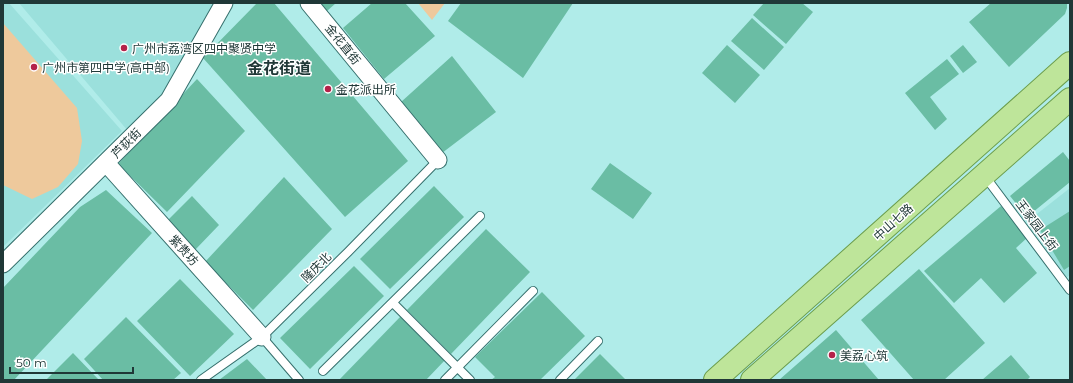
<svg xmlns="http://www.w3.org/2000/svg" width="1073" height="383" font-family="Montserrat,'Noto Sans SC',sans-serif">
	<rect width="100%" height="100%" fill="#b0ece9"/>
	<!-- built -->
	<path fill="#9be0dc" d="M3 3H9L122 131 3 247Z
		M19 3H216L165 92 128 131Z
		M1070 188V275L1066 278 1028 221Z"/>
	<!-- green -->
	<path fill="#eec99c" d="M418 3H445L432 20Z
		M3 23 77 108 82 141 78 164 58 187 32 199 3 185Z"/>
	<!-- building -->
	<path fill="#6abda4" d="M257 3H274L408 161 345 217 203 58Z
		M320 3H336L327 11Z
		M372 3H405L435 36 384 79 343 28Z
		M461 3H573L523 78 448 21Z
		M764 3H802L813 12 786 44 753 15Z
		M991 3H1067V8L1065 14 1009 67 969 22Z
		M752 18 784 47 764 70 731 41Z
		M727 45 760 75 735 103 702 73Z
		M963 45 977 62 963 73 950 56Z
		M452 56 496 112 442 153 401 102Z
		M947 59 959 74 930 97 947 119 935 130 905 93Z
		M197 79 245 131 167 212 118 164Z
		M1063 152 1070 161V182L1027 217 1010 196Z
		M610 163 652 193 633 219 591 189Z
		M284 177 332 229 253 310 205 262Z
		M434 186 464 217 390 289 360 259Z
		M106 190 152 233 14 380H3V288L80 207Z
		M192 196 219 225 195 250 167 221Z
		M1001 206 1028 237 1016 248 1037 273 1004 303 981 278 954 303 924 271Z
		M1070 211V266L1064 270 1040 230Z
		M486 229 530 272 451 354 407 310Z
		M354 266 384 296 310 369 280 338Z
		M919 269 985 343 944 380H914L861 320Z
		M180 279 234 334 190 376 137 321Z
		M542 292 585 336 540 380H491L495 377 475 357Z
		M401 316 446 359 426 380H339Z
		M126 317 181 373 173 380H103L84 359Z
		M836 330 879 380H779Z
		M73 353 99 380H46Z
		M600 354 626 380H574Z
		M1011 355 1030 377 1027 380H982Z
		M247 359 267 380H219Z"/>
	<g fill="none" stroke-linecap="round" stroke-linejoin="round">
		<!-- lane casing -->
		<g stroke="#36706d" stroke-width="10">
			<path id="lane" d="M984 175 1070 290
				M393 303 470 380
				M262 337 299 380
				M323 371 480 216
				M201 380 262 337 348 252 438 160
				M445 380 533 291
				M560 380 598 341"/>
		</g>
		<!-- street casing -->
		<g stroke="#36706d" stroke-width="19">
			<path id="street" d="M309 3 438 160
				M106 163 262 337
				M3 264 169 100 224 3"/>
		</g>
		<!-- primary casing -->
		<g stroke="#6b9d4c" stroke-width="24">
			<path id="primary" d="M715 380 1070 63
				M752 380 1070 99"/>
		</g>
		<!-- lane -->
		<use href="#lane" stroke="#fff" stroke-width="8"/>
		<!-- street -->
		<use href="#street" stroke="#fff" stroke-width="17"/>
		<!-- primary -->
		<use href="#primary" stroke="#bee59a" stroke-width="22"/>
	</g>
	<!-- markers -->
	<g fill="#b42249" stroke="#fff" stroke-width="1.5">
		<circle cx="124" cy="48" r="4"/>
		<circle cx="34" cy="67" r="4"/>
		<circle cx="328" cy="89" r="4"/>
		<circle cx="832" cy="355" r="4"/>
	</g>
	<g text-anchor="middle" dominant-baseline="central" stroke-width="3" stroke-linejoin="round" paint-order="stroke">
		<!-- street labels -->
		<g font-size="12" fill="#203837" stroke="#fff">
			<text transform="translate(343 44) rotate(51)">金花直街</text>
			<text transform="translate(126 143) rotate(-45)">芦荻街</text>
			<text transform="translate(893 222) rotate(-42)">中山七路</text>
			<text transform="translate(1037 225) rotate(53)">王家园上街</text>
			<text transform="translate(184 250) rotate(48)">紫贵坊</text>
			<text transform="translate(316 267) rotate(-45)">隆庆北</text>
		</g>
		<!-- poi labels -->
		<g font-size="12" fill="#203837" stroke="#fff" text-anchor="start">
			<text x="132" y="48">广州市荔湾区四中聚贤中学</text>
			<text x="42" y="67">广州市第四中学(高中部)</text>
			<text x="336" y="89">金花派出所</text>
			<text x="840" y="355">美荔心筑</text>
		</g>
		<!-- district labels -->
		<g font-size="16" font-weight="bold" fill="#203837" stroke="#fff">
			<text x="279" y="68">金花街道</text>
		</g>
	</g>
	<!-- border -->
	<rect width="1073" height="383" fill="none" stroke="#203837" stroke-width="8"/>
	<!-- scale -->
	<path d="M10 367v6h123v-6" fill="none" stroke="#203837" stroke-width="2"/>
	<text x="16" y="367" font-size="12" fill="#203837" stroke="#ffffff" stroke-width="3" paint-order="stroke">50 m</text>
</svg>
